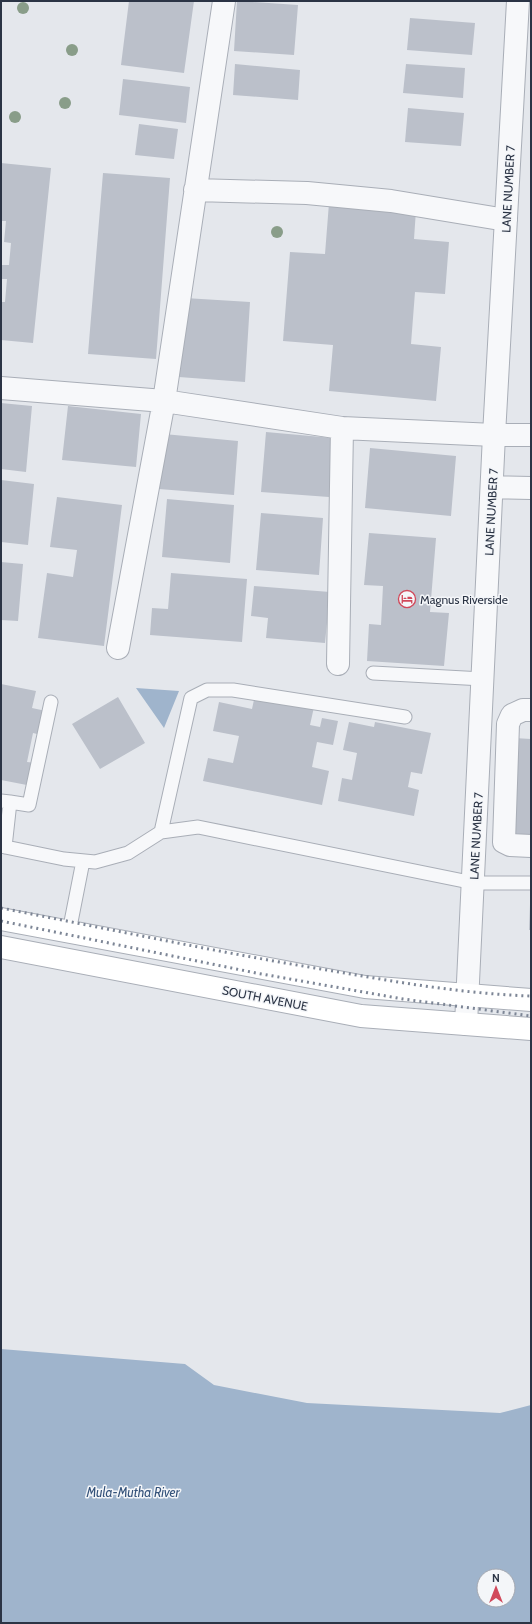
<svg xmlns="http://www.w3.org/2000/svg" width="532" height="1624" font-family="Cabin,sans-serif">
	<rect width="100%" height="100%" fill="#e4e7ec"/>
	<!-- water -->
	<path fill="#9fb4cc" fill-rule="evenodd" d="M136 688 179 691 164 728Z
		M1 1349 185 1364 214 1385 307 1403 500 1413 531 1405V1623H1ZM484 1576H508V1600H484Z"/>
	<!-- building -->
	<path fill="#bbc0ca" d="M129 1H194L184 73 121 65Z
		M237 1 298 5 294 55 234 51Z
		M410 18 475 23 472 55 407 50Z
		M235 64 300 70 298 100 233 95Z
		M406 64 465 68 463 98 403 93Z
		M123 79 190 87 186 123 119 115Z
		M408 108 464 113 461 146 405 142Z
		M139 124 178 129 174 159 135 155Z
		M1 163 51 168 33 343 1 340V302H5L7 279H1V265H9L11 243 4 242 6 221H1Z
		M103 173 170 178 156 359 88 354Z
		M329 203 416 210 414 239 449 242 445 294 415 292 411 344 441 347 436 401 329 391 333 345 283 341 290 252 325 254Z
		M185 298 250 302 245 382 179 377Z
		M1 403 32 406 26 472 1 469Z
		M68 406 141 414 136 467 62 460Z
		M266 432 333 438 329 497 261 492Z
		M164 434 238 441 234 495 159 489Z
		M370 448 456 456 451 516 365 508Z
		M1 480 34 484 28 545 1 542Z
		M57 497 122 505 104 646 38 638 47 573 73 577 77 550 50 547Z
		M167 499 234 505 230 563 162 557Z
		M261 513 323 518 319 575 256 570Z
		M369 533 436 538 430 612 449 613 444 666 367 661 369 624 381 625 383 586 364 585Z
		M1 562 23 564 18 621 1 620Z
		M171 573 247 579 242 642 150 635 152 608 168 609Z
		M254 586 330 592 325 643 266 638 268 618 251 616Z
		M1 684 36 691 32 708 46 711 41 735 33 733 27 762 36 763 32 786 1 780Z
		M255 695 314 707 310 725 320 727 322 718 338 721 333 745 317 742 312 767 329 771 322 805 203 781 208 758 233 763 239 736 213 731 219 702 252 709Z
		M118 697 145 743 100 769 72 724Z
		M349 722 374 727 375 722 431 733 422 774 411 772 408 787 419 790 414 816 338 801 342 778 352 780 357 753 343 750Z
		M514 738 531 739V830L530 839 510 838Z
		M530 904H531V930H529Z"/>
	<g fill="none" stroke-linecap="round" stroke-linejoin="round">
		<!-- lane casing -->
		<g stroke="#a9aeb7" stroke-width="15">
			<path id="lane" d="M373 673 483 679
				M1 801 10 802 5 847
				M10 802 29 805 51 702
				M161 832 191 698 207 690H233L405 717
				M1 846 64 859 95 862 128 853 161 832 198 827 474 883H531
				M69 932 83 861"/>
		</g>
		<!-- street casing -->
		<g stroke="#a9aeb7" stroke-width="24">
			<path id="street" d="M195 190 307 193 391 201 506 220
				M1 388 164 401 342 428 494 435H531
				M492 487 531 488
				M118 648 164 401 224 1
				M338 664 342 428
				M531 710H523L512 715 508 724 504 842 510 845 531 846
				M466 1024 494 435 518 1"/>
		</g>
		<!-- secondary casing -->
		<g stroke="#a9aeb7" stroke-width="24">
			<path id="secondary" d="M1 919 365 987 531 1000
				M1 947 361 1016 531 1029"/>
		</g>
		<!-- lane -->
		<use href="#lane" stroke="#f7f8fa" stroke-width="13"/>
		<!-- street -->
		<use href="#street" stroke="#f7f8fa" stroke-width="22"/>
		<!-- secondary -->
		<use href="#secondary" stroke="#fff" stroke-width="22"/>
		<!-- rail -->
		<path stroke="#7d8696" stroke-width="3" stroke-dasharray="2 4" stroke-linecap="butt" d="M1 908C114 930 226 954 339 972 402 983 467 994 531 996
			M1 921 256 973 403 999 531 1016"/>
	</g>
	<!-- trees -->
	<g fill="#899d89">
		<circle cx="23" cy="8" r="6"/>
		<circle cx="72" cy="50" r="6"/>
		<circle cx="65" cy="103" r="6"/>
		<circle cx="15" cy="117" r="6"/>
		<circle cx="277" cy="232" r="6"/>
	</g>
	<!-- icons -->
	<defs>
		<g id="hotel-ring" transform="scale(0.9)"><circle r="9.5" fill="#f4f6f9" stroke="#d1495b" stroke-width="1.5"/><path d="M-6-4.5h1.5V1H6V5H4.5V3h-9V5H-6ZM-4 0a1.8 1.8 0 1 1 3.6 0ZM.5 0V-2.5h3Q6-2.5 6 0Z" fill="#d1495b"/></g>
	</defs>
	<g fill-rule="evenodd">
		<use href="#hotel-ring" x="407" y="599"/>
	</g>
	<g text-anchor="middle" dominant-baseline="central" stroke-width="3" stroke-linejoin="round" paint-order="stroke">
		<!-- street labels -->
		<g font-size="12" fill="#2b3445" stroke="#f4f6f9">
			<text transform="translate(508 189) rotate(-87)">LANE NUMBER 7</text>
			<text transform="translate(491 512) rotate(-87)">LANE NUMBER 7</text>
			<text transform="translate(476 836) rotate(-87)">LANE NUMBER 7</text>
			<text transform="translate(265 998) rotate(11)">SOUTH AVENUE</text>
		</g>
		<!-- poi labels -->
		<g font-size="12" fill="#2b3445" stroke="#f4f6f9" text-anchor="start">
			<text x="420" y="599">Magnus Riverside</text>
		</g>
		<!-- water labels -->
		<g font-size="13" font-style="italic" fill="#34527a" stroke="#f4f6f9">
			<text x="133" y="1492">Mula-Mutha River</text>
		</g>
	</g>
	<!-- border -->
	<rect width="532" height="1624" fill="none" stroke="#2b3445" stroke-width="4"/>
	<!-- north arrow -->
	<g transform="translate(496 1588)"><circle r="19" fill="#f4f6f9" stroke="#a4a8b1"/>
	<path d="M0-3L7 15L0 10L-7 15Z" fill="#d1495b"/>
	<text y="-6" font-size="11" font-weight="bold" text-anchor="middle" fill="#2b3445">N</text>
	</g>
</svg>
